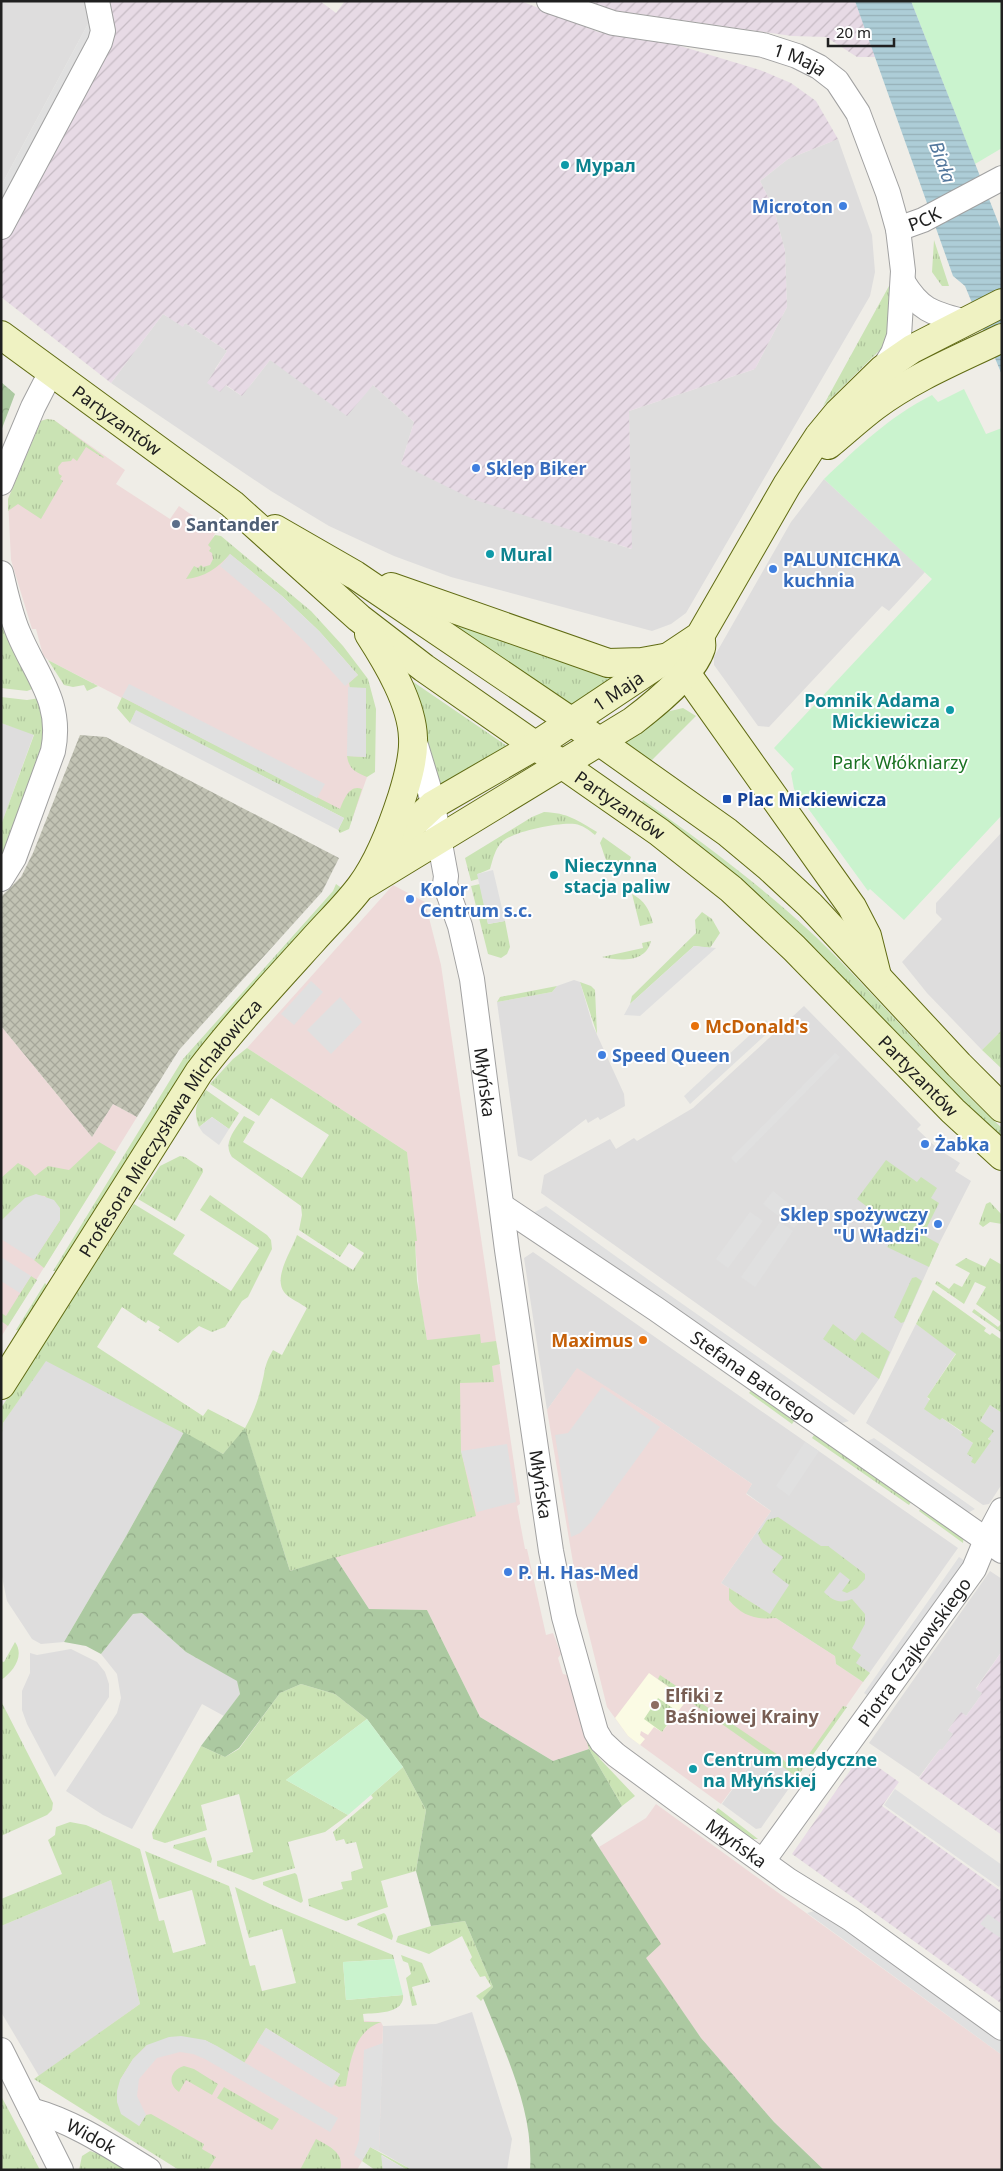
<svg xmlns="http://www.w3.org/2000/svg" width="1003" height="2171" font-family="'Noto Sans',sans-serif">
	<defs>
		<pattern id="industrial-furrows" width="10" height="10" patternUnits="userSpaceOnUse" patternTransform="scale(1.25)"><rect width="10" height="10" fill="#e7dae5"/><path d="M-1 1l2-2M0 10L10 0M9 11l2-2" fill="none" stroke="#c6bbc4"/></pattern>
		<pattern id="construction-cross-hatch" width="8" height="8" patternUnits="userSpaceOnUse" patternTransform="scale(1.25)"><rect width="8" height="8" fill="#c2c3b4"/><path d="M0 0l8 8M0 8l8-8" fill="none" stroke="#a6a79a"/></pattern>
		<pattern id="grass-tufts" width="24" height="20" patternUnits="userSpaceOnUse" patternTransform="scale(1.25)"><rect width="24" height="20" fill="#cae3b4"/><path d="M3 7l-1-3M5 7V3M7 7l1-3M15 17l-1-3M17 17v-4M19 17l1-3" fill="none" stroke="#adc29a"/></pattern>
		<pattern id="forest-crowns" width="20" height="18" patternUnits="userSpaceOnUse" patternTransform="scale(1.25)"><rect width="20" height="18" fill="#acc9a1"/><path d="M2 6a3 3 0 1 1 6 0M12 15a3 3 0 1 1 6 0" fill="none" stroke="#94ac8a"/></pattern>
		<pattern id="water-rules" width="6" height="5" patternUnits="userSpaceOnUse" patternTransform="scale(1.25)"><rect width="6" height="5" fill="#adcdd7"/><path d="M0 2.5h6" fill="none" stroke="#95b0b8"/></pattern>
	</defs>
	<rect width="100%" height="100%" fill="#efede7"/>
	<!-- residential -->
	<path fill="#dedddd" d="M1 1H85L89 22 1 186Z
		M838 139 872 235 875 272 870 296 686 613 671 624 652 631 451 577 394 556 329 526 271 491 111 383 163 314 183 326 185 323 227 351 215 369 220 392 225 385 242 396 270 360 373 385 414 422 401 464 554 524 631 549 629 411 755 369 787 307 785 251 774 209 760 181 788 159Z
		M824 479 925 572 889 611 882 606 769 727 758 726 714 665V657L791 522Z
		M1 723 34 734 1 825Z
		M1002 832V1030L982 1050 927 993 902 962 942 919 936 913V903Z
		M574 980 580 982 593 1026 624 1094 625 1106 600 1120 598 1117 588 1123 586 1119 531 1161 518 1156 497 1002 552 992 557 986Z
		M804 1006 921 1125 917 1129 938 1149 960 1163 955 1171 971 1181 939 1244 879 1379 854 1415 541 1193 544 1175 610 1139 616 1149 634 1138 637 1141 693 1108Z
		M533 1252 958 1548 863 1682 835 1656 721 1583 771 1511 746 1493 752 1484 657 1419 577 1369 547 1410 524 1258Z
		M916 1324 956 1353 927 1397 942 1418 963 1433 962 1435 974 1444 975 1464 990 1441 980 1421 990 1405 1002 1413V1484L989 1504 983 1505 866 1423Z
		M46 1360 184 1432 125 1538 64 1642 41 1644 32 1639 7 1601 1 1572V1444L3 1423Z
		M990 1571 1002 1579V1651L976 1688 982 1693 977 1701 966 1716 961 1713 948 1730 954 1734 942 1750 940 1749 919 1777 869 1743Z
		M142 1613 186 1652 238 1681 240 1694 224 1716 202 1704 132 1829 103 1815 66 1791 117 1713 121 1698 117 1674 101 1654 133 1614Z
		M71 1649 97 1662 105 1672 109 1684V1697L55 1777 27 1724 22 1710V1691L30 1673V1653L37 1655Z
		M760 1751 797 1777 761 1828 756 1829 722 1804Z
		M111 1880 140 2004 39 2076 1 2012V1926Z
		M472 2012 512 2139 507 2170H412L379 2151 383 2026 436 2024Z"/>
	<!-- commercial -->
	<path fill="#eedad9" d="M47 419 54 420 125 470 116 484 170 519 179 506 216 532 213 537 360 675 369 731 367 777 353 817 48 660 43 655 36 629H32L11 560 8 499 41 421Z
		M393 885 425 902 441 965 520 1504 517 1506 525 1549H527L546 1635 553 1633 561 1654 558 1658 563 1674 567 1675 589 1749 553 1761 480 1717 427 1610 369 1609 335 1557 467 1518 427 1340 420 1301 407 1152 247 1048Z
		M1 1026 92 1137 113 1104 137 1117 1 1337Z
		M577 1368 657 1419 752 1484 746 1494 771 1511 721 1583 835 1656 836 1664 863 1682 797 1777 760 1751 721 1804 628 1736 607 1707 577 1586 547 1410Z
		M656 1804 1002 2055V2170H824L774 2122 701 2038 645 1958 599 1847 646 1818Z
		M140 2004 381 2022 383 2026 379 2151 370 2147 357 2170H191L39 2076Z"/>
	<!-- industrial -->
	<path fill="url(#industrial-furrows)" d="M105 1H320L336 13 345 1H521L598 32 677 45 760 70 791 83 816 101 838 139 788 159 760 181 774 209 785 251 787 307 755 369 629 411 632 549 472 499 401 464 414 422 373 385 347 416 270 360 242 396 226 385 220 392 207 383 227 351 185 323 183 327 163 314 111 383 1 297V238Z
		M581 1H855L876 57H857L826 37 792 36 597 8Z
		M1002 1651V1835L919 1778 940 1749 942 1750 953 1734 948 1730 961 1712 966 1716 977 1701 982 1693 976 1689Z
		M861 1755 899 1782 882 1806 1002 1892V2004L792 1854Z"/>
	<!-- education -->
	<path fill="#fbfbe4" d="M649 1673 687 1700 662 1732 654 1727 648 1735 641 1731 640 1735 645 1739 640 1745 628 1736 615 1718Z"/>
	<!-- construction -->
	<path fill="url(#construction-cross-hatch)" d="M80 735 106 737 339 858 322 892 179 1050 137 1117 113 1104 92 1137 1 1026V897L21 877 33 853Z"/>
	<!-- grass -->
	<path fill="url(#grass-tufts)" d="M934 240 949 286H942L932 272Z
		M889 286 891 324 885 345 823 406Z
		M47 419 54 420 104 457 103 458 86 447 77 461 73 458 71 461 62 462 58 467 59 474 62 476 60 479 63 481 41 519 18 504 8 511V499L41 421Z
		M215 535 221 536 311 611 343 646 368 679 376 709 375 772 367 777C355 772 349 769 347 756L366 757V689L350 688 349 683 358 675 319 631 282 596 230 554C218 568 205 577 186 579L194 566 198 568 201 565 203 567 210 565 213 559 212 553 209 551 211 548 208 545Z
		M1 609 35 688 27 691 1 688Z
		M427 610 611 677 612 679 572 705H565Z
		M48 660 98 686 87 691 84 685 73 687 64 685Z
		M409 679 507 746 506 748 440 791Z
		M1 697 27 700 40 698 47 738 1 862V825L34 735 1 723Z
		M122 697 340 809C344 800 349 784 362 789L349 829 340 833 338 830 344 818 136 711 130 723 117 708Z
		M683 708 696 716 651 761 624 743V739L666 712Z
		M643 800C702 842 763 887 816 937 880 999 936 1068 1002 1128V1138C924 1066 854 985 777 912 735 872 689 837 642 802Z
		M544 812C568 813 577 820 597 832L595 835C589 830 582 825 575 824 559 822 515 831 503 841 495 848 493 859 490 869L478 874V879L471 881 465 858 532 817Z
		M603 837 631 857C629 864 618 877 610 866 605 861 603 850 600 843Z
		M336 884 343 889 195 1055 59 1271H53L183 1059 333 891Z
		M480 884 488 924 505 921 510 947 507 954 501 958 488 954 471 886Z
		M632 894C645 901 649 909 653 923L640 926Z
		M702 912 712 919 720 933 710 948 694 946 630 1004 632 996 696 933 695 920Z
		M651 941C646 963 619 961 602 957L643 948 642 943Z
		M580 982 591 986 595 990 597 1034Z
		M557 986 552 992 497 1002 500 997Z
		M1002 1030V1069L982 1050Z
		M247 1048 407 1152 417 1241H415L417 1281 427 1340 480 1334 481 1343 496 1341 500 1364 492 1366 494 1382 460 1383 461 1451 476 1516 290 1571 245 1429 223 1454 46 1361 3 1423 1 1444V1408L134 1204 185 1235 173 1254 231 1291 259 1248 200 1210 210 1195 267 1235 271 1240 272 1249 248 1297 242 1301 225 1327 212 1332 199 1326 178 1343 158 1330 160 1327 148 1320 146 1323 122 1307 97 1347 203 1416 208 1409 245 1428C252 1415 258 1402 261 1387 266 1370 263 1367 273 1350L282 1355 307 1308C301 1303 289 1299 284 1292 273 1277 292 1250 297 1235L353 1270 364 1253 349 1243 340 1257 299 1230 302 1215 301 1206 232 1157C222 1142 236 1129 244 1116L255 1122 243 1142 302 1178 329 1135 271 1098 259 1116 210 1084 233 1059Z
		M206 1090 239 1113 229 1129 212 1117 199 1127C193 1111 196 1103 206 1090Z
		M99 1142 116 1152 44 1268 34 1260 60 1220 45 1196C26 1192 14 1209 1 1221V1178L18 1163 29 1169 35 1176 48 1166 69 1170Z
		M180 1156 185 1157 203 1169V1172L175 1221 138 1199 160 1166Z
		M886 1160 917 1182 921 1177 937 1188 931 1198 939 1203 923 1235 939 1244 929 1267 887 1247 893 1239 868 1220 874 1212 857 1199Z
		M990 1202 1002 1215V1224L990 1222 983 1227 979 1224 986 1204Z
		M966 1258 985 1267 990 1258 1002 1265V1333L972 1312 974 1309 998 1327 1002 1323 976 1304 986 1287 975 1282 964 1304 935 1284 937 1281 949 1289 954 1283 962 1287 970 1273 955 1265Z
		M31 1276 37 1280 8 1326 1 1321V1313L6 1316Z
		M916 1277 922 1281 904 1322 901 1323 894 1317 912 1278Z
		M45 1283 48 1287 22 1331 16 1330Z
		M933 1290 986 1328 984 1331 990 1335 992 1333 1002 1340V1413L990 1405 980 1421 994 1431 988 1439 991 1441 975 1464 971 1462 973 1458 967 1454 973 1443 961 1435 963 1432 942 1418 940 1420 924 1409 930 1399 927 1397 956 1354 916 1324Z
		M833 1324 855 1341 862 1332 890 1352 879 1379 823 1339Z
		M753 1388 796 1418 792 1424 749 1393Z
		M816 1432 913 1499 909 1505 812 1438Z
		M923 1505 964 1534 963 1543 919 1511Z
		M778 1517 821 1546H828L865 1574V1579L857 1588 847 1593 842 1591 850 1580 840 1572 824 1592C833 1601 840 1604 852 1599L865 1614V1624L852 1648 861 1655 856 1663 870 1673 863 1682 836 1664 835 1656 776 1618C756 1620 742 1616 729 1600V1588L770 1614 789 1585 772 1572 783 1557 763 1543 758 1534 767 1520Z
		M15 1642C25 1656 13 1672 1 1680V1661L4 1662Z
		M570 1674 593 1748 600 1759 635 1796 622 1806 589 1749 567 1675Z
		M660 1675 781 1757 789 1766 798 1765 804 1761 843 1706 847 1707 797 1777 658 1679Z
		M301 1684 335 1694 367 1719 286 1780 348 1815 325 1832 288 1842 295 1868 253 1880 217 1866V1861L253 1852 239 1794 201 1805 207 1830 165 1843 153 1839 152 1833 201 1746 225 1757 239 1749 280 1693Z
		M658 1698 677 1711 662 1732 644 1719Z
		M1 1701 53 1803 52 1810 47 1815 1 1836Z
		M403 1767 426 1810 416 1871 381 1881 388 1907 346 1921 309 1906 308 1899 343 1889 341 1882 352 1880 351 1872 363 1868 356 1842 346 1844 344 1839 336 1841 333 1832 373 1798 371 1795Z
		M718 1808 758 1839H750L714 1813Z
		M70 1822 86 1825 140 1849 159 1921 164 1920 173 1953 206 1944 192 1890 159 1899 145 1851 229 1886 250 1966 255 1965 262 1991 296 1983 282 1929 249 1938 235 1887 270 1904 393 1955 394 1959 343 1962 346 2000 403 1995C405 2014 376 2013 363 2014L364 2022H381C354 2031 350 2062 346 2086L339 2087 334 2084 340 2074 266 2028 244 2063 205 2040 147 2045 133 2059 120 2080 139 2126 146 2115 151 2114 204 2144 202 2149 216 2157 208 2170H179L34 2079 140 2004 111 1880 1 1926V1899L62 1874 48 1840 55 1835 56 1827Z
		M205 1837 212 1859 211 1863 173 1848 174 1845Z
		M295 1873 297 1875 303 1901 301 1903 263 1885V1882Z
		M384 1913 386 1915 393 1936 392 1940 357 1925 358 1923Z
		M465 1921 493 1987 481 2001 476 1996 491 1986 485 1976 480 1977 470 1960 472 1957 462 1936 429 1954 396 1942 398 1936 431 1926Z
		M401 1955 422 1963 430 1982 412 1987 417 2005 412 2006 406 1978 411 1974 408 1963 403 1961Z
		M184 2066 194 2069 218 2084 212 2095 186 2080 179 2092C167 2084 170 2070 184 2066Z
		M224 2087 279 2119 272 2130 217 2098Z
		M1 2096 7 2107 40 2170H1Z
		M316 2139C329 2146 345 2153 340 2170H300Z
		M370 2147 412 2170H407L382 2155 383 2170H375L362 2161Z
		M90 2151 102 2155 126 2170H79L82 2156Z"/>
	<!-- forest -->
	<path fill="url(#forest-crowns)" d="M1 382 15 394 1 431Z
		M245 1428 290 1571 335 1557 369 1609 427 1610 480 1717 553 1761 589 1749 622 1806 591 1835 661 1944 646 1958 701 2038 774 2122 824 2170H530C534 2111 505 2052 483 1998L493 1987 465 1921 431 1926 416 1871 426 1810 403 1767 367 1719 335 1694 301 1684 280 1693 239 1748 225 1757 201 1746 240 1694 237 1681 186 1652 142 1613 133 1614 101 1654 86 1646 64 1642 125 1538 184 1432 223 1454Z"/>
	<!-- park -->
	<path fill="#caf3ce" d="M911 1H1002V148L975 164Z
		M964 389 986 434 1002 428V815L904 920 870 889 868 891 794 789 791 773 794 769 774 748 932 579 824 479C859 446 889 417 932 395L938 402Z
		M367 1719 403 1767 348 1815 286 1780Z
		M394 1959 403 1995 346 2000 343 1962Z"/>
	<!-- parking -->
	<path fill="#e0e0e0" d="M89 22 100 42 9 212 1 195V186Z
		M230 554 282 596 319 631 358 675 345 686 306 643 271 609 220 566Z
		M129 684 325 784 317 798 122 697Z
		M348 687 366 688V757L347 756Z
		M136 710 344 818 338 830 130 723Z
		M493 870 505 921 488 924 477 874Z
		M694 946 716 948 640 1016 624 1015 630 1004Z
		M311 981 323 992 294 1025 281 1014Z
		M340 997 362 1022 331 1054 307 1030Z
		M766 1020 773 1028 690 1104 684 1096Z
		M835 1053 840 1057 736 1163 731 1158Z
		M212 1117 229 1129 219 1145 203 1133 199 1127Z
		M773 1191 804 1216 794 1228 763 1204Z
		M36 1194 54 1200 60 1208V1220L34 1260 1 1239V1221L25 1198Z
		M546 1206 664 1291 849 1421 836 1425 533 1213Z
		M750 1212 763 1221 728 1268 716 1259Z
		M780 1222 793 1231 755 1287 741 1277Z
		M1 1257 31 1276 20 1293 1 1281Z
		M602 1387 660 1427 591 1522 580 1533 571 1537 555 1435 568 1433Z
		M874 1438 975 1509 964 1515 861 1444Z
		M805 1442 819 1451 789 1496 776 1486Z
		M507 1444 516 1502 477 1512 461 1451Z
		M959 1557 970 1564 874 1700 864 1693Z
		M895 1789 1002 1865V1883L999 1887 884 1805Z
		M826 1908 1002 2036V2055L807 1913Z
		M988 1914 1002 1924V1939L980 1924Z
		M266 2028 340 2074 332 2088 257 2042Z
		M181 2036 205 2040 217 2046 338 2118 330 2132 205 2059 193 2054 180 2052 157 2058 139 2079 137 2096 146 2115 139 2126 121 2114 117 2102V2091L120 2080 133 2059 147 2045 169 2037Z
		M383 2043 379 2151 370 2147 362 2161 354 2155 359 2140 364 2050Z
		M381 2155 407 2170H383Z"/>
	<!-- water -->
	<path fill="url(#water-rules)" d="M855 1H911L1002 232V375L965 286 953 276Z"/>
	<g fill="none" stroke-linecap="round" stroke-linejoin="round">
		<!-- street casing -->
		<g stroke="#a1a1a1" stroke-width="26">
			<g id="street">
				<path id="s1" d="M549 1 613 23 763 45 797 56 819 67 837 81 858 113 888 193 898 229 903 271 899 336 893 353 883 369"/>
				<path d="M1 227 100 42 103 31 97 1"/>
				<path id="s2" d="M898 229 923 220 1002 178"/>
				<path d="M903 282C920 310 932 313 962 321"/>
				<path d="M1 483 33 407 51 372"/>
				<path d="M1 573C6 593 10 613 18 632 36 676 63 701 53 751L14 858 1 879"/>
				<path id="s3" d="M414 739 431 795 446 876 445 884 460 926 472 979 507 1250 551 1551 564 1617 596 1732 602 1742 616 1755 680 1802 788 1880 851 1919 1002 2028"/>
				<path id="s4" d="M502 1206 656 1309 1002 1551"/>
				<path id="s5" d="M763 1861 974 1569 986 1540 1002 1510"/>
				<path d="M1 2050 61 2170"/>
				<path id="s6" d="M31 2110C75 2122 111 2147 149 2170"/>
			</g>
		</g>
		<!-- secondary casing -->
		<g stroke="#606b13" stroke-width="30">
			<g id="secondary">
				<path id="s7" d="M1 335 232 504 359 618 424 668 659 832 731 889 794 948 953 1111 1002 1156"/>
				<path d="M828 445C844 432 859 418 875 406 914 377 959 359 1002 338"/>
				<path d="M275 529 355 575 572 722 727 832 769 867 810 905 959 1065 1002 1108"/>
				<path d="M391 587 608 663 642 662 664 658"/>
				<path d="M686 673 852 907 867 936 877 976"/>
				<path id="s8" d="M388 847 433 805 535 746 700 636 787 485 819 436 838 413 883 369 912 349 1002 303"/>
				<path d="M364 885 633 721C654 705 693 674 701 648 702 645 701 640 700 636"/>
				<path id="s9" d="M1 1385 199 1072C234 1026 274 983 313 940 329 922 347 905 361 886 380 860 392 828 402 797 408 778 414 757 413 738 412 703 387 662 369 634"/>
			</g>
		</g>
		<!-- street -->
		<use href="#street" stroke="#fff" stroke-width="24"/>
		<!-- secondary -->
		<use href="#secondary" stroke="#eff2c2" stroke-width="28"/>
	</g>
	<!-- markers -->
	<g fill="#0f9aa8" stroke="#fff" stroke-width="2">
		<circle cx="565" cy="165" r="5"/>
		<circle cx="490" cy="554" r="5"/>
		<circle cx="950" cy="710" r="5"/>
		<circle cx="554" cy="875" r="5"/>
		<circle cx="693" cy="1769" r="5"/>
	</g>
	<g fill="#3f7fe0" stroke="#fff" stroke-width="2">
		<circle cx="843" cy="206" r="5"/>
		<circle cx="476" cy="468" r="5"/>
		<circle cx="773" cy="569" r="5"/>
		<circle cx="410" cy="899" r="5"/>
		<circle cx="602" cy="1055" r="5"/>
		<circle cx="925" cy="1144" r="5"/>
		<circle cx="938" cy="1224" r="5"/>
		<circle cx="508" cy="1572" r="5"/>
	</g>
	<circle fill="#5c6f8a" stroke="#fff" stroke-width="2" cx="176" cy="524" r="5"/>
	<rect fill="#1a4fb4" stroke="#fff" stroke-width="2" x="722" y="794" width="10" height="10" rx="2.5"/>
	<g fill="#e8710a" stroke="#fff" stroke-width="2">
		<circle cx="695" cy="1026" r="5"/>
		<circle cx="643" cy="1340" r="5"/>
	</g>
	<circle fill="#8d6e63" stroke="#fff" stroke-width="2" cx="655" cy="1705" r="5"/>
	<g text-anchor="middle" dominant-baseline="central" stroke-width="4" stroke-linejoin="round" paint-order="stroke">
		<!-- street labels -->
		<g font-size="18" fill="#202020" stroke="#fff">
			<text stroke="none"><textPath href="#s1" startOffset="259">1 Maja</textPath></text>
			<text stroke="none"><textPath href="#s2" startOffset="28">PCK</textPath></text>
			<text stroke="none"><textPath href="#s7" startOffset="144">Partyzantów</textPath></text>
			<text stroke="none"><textPath href="#s8" startOffset="279">1 Maja</textPath></text>
			<text stroke="none"><textPath href="#s7" startOffset="778">Partyzantów</textPath></text>
			<text stroke="none"><textPath href="#s7" startOffset="1182">Partyzantów</textPath></text>
			<text stroke="none"><textPath href="#s3" startOffset="352">Młyńska</textPath></text>
			<text stroke="none"><textPath href="#s9" startOffset="308">Profesora Mieczysława Michałowicza</textPath></text>
			<text stroke="none"><textPath href="#s4" startOffset="304">Stefana Batorego</textPath></text>
			<text stroke="none"><textPath href="#s3" startOffset="758">Młyńska</textPath></text>
			<text stroke="none"><textPath href="#s5" startOffset="258">Piotra Czajkowskiego</textPath></text>
			<text stroke="none"><textPath href="#s3" startOffset="1192">Młyńska</textPath></text>
			<text stroke="none"><textPath href="#s6" startOffset="66">Widok</textPath></text>
		</g>
		<!-- culture labels -->
		<g font-size="18" font-weight="bold" fill="#0d838f" stroke="#fff" text-anchor="start">
			<text x="575" y="165">Мурал</text>
			<text x="500" y="554">Mural</text>
			<text x="940" y="700" text-anchor="end">Pomnik Adama<tspan x="940" dy="21">Mickiewicza</tspan></text>
			<text x="564" y="865">Nieczynna<tspan x="564" dy="21">stacja paliw</tspan></text>
			<text x="703" y="1759">Centrum medyczne<tspan x="703" dy="21">na Młyńskiej</tspan></text>
		</g>
		<!-- shop labels -->
		<g font-size="18" font-weight="bold" fill="#366cbe" stroke="#fff" text-anchor="start">
			<text x="833" y="206" text-anchor="end">Microton</text>
			<text x="486" y="468">Sklep Biker</text>
			<text x="783" y="559">PALUNICHKA<tspan x="783" dy="21">kuchnia</tspan></text>
			<text x="420" y="889">Kolor<tspan x="420" dy="21">Centrum s.c.</tspan></text>
			<text x="612" y="1055">Speed Queen</text>
			<text x="935" y="1144">Żabka</text>
			<text x="928" y="1214" text-anchor="end">Sklep spożywczy<tspan x="928" dy="21">"U Władzi"</tspan></text>
			<text x="518" y="1572">P. H. Has-Med</text>
		</g>
		<!-- service labels -->
		<g font-size="18" font-weight="bold" fill="#4e5e75" stroke="#fff" text-anchor="start">
			<text x="186" y="524">Santander</text>
		</g>
		<!-- park labels -->
		<g font-size="18" fill="#1a7222" stroke="#fff">
			<text x="900" y="762">Park Włókniarzy</text>
		</g>
		<!-- transit labels -->
		<g font-size="18" font-weight="bold" fill="#164399" stroke="#fff" text-anchor="start">
			<text x="737" y="799">Plac Mickiewicza</text>
		</g>
		<!-- food labels -->
		<g font-size="18" font-weight="bold" fill="#c56008" stroke="#fff" text-anchor="start">
			<text x="705" y="1026">McDonald's</text>
			<text x="633" y="1340" text-anchor="end">Maximus</text>
		</g>
		<!-- education labels -->
		<g font-size="18" font-weight="bold" fill="#785e54" stroke="#fff" text-anchor="start">
			<text x="665" y="1695">Elfiki z<tspan x="665" dy="21">Baśniowej Krainy</tspan></text>
		</g>
		<!-- water labels -->
		<g font-size="19" font-style="italic" fill="#54789d" stroke="#fff">
			<text transform="translate(943 162) rotate(70)">Biała</text>
		</g>
	</g>
	<!-- border -->
	<rect width="1003" height="2171" fill="none" stroke="#202020" stroke-width="5"/>
	<!-- scale -->
	<path d="M828 38v8h66v-8" fill="none" stroke="#202020" stroke-width="2.5"/>
	<text x="836" y="38" font-size="15" fill="#202020" stroke="#ffffff" stroke-width="4" paint-order="stroke">20 m</text>
</svg>
